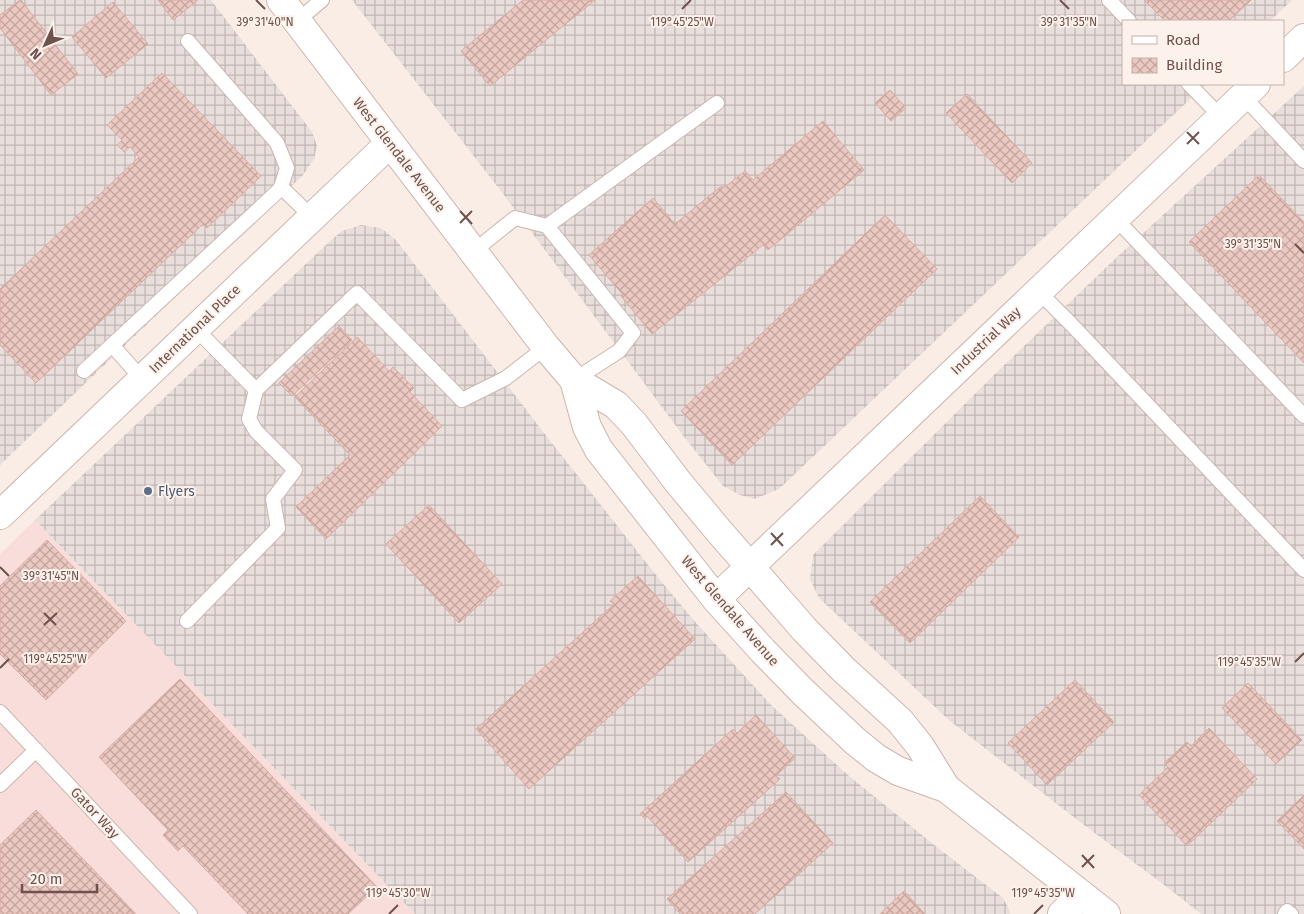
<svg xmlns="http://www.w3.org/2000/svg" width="1304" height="914" font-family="'Fira Sans',sans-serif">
	<defs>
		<pattern id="industrial-grid" width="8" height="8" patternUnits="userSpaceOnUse" patternTransform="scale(1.25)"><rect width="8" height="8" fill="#e8dfdc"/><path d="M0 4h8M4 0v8" fill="none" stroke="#c0b7b5"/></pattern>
		<pattern id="building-cross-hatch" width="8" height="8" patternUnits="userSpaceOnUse" patternTransform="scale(1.25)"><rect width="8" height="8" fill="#ebc8c1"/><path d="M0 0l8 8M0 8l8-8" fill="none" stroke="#c3a59f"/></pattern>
	</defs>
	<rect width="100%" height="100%" fill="#f9ede6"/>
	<!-- commercial -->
	<path fill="#f8dddb" d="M35 520 415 914H0V554Z"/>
	<!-- industrial -->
	<path fill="url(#industrial-grid)" d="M0 0H211L312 132 317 146 314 159 303 175 0 465Z
		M352 0H1292L1270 21H1123V84H1206L779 489 755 499 740 495 723 486 685 438 501 191Z
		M1304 86V914H1201L1172 891 1080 822 950 721 819 598 810 579 813 555 996 373 1117 257Z
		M361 225 381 228 396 240 544 433 660 580 697 624 771 705 849 776 938 848 1003 898 1010 911V914H415L35 520 329 242 342 231Z"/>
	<!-- building -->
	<path fill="url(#building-cross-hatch)" stroke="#dbaca4" d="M20 0H21L78 74 51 95 0 28V15Z
		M158 0H197V1L173 20Z
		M523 0H595L490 86 461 51Z
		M1144 0H1251L1229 21H1165Z
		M113 2 148 44 106 78 72 37Z
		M162 73 261 176 207 228 203 224 36 383 0 345V289L139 157 130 147 124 152 117 145 122 140 107 125Z
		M890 90 906 108 891 121 875 103Z
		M967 94 1032 163 1012 183 946 113Z
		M823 121 864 170 768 250 763 245 652 334 621 296 623 295 589 255 653 198 675 224 720 187H725L745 171 753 180Z
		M1259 175 1304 222V363L1189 242Z
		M885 215 937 269 732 465 681 411Z
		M339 326 352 340 292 396 279 383Z
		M357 337 389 371 393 367 414 388 410 392 442 426 326 539 296 507 350 455 295 397Z
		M980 496 1019 537 910 643 870 602Z
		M429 505 502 584 459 623 386 544Z
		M47 540 126 621 46 700 0 654V586Z
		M638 576 695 639 529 789 476 729 614 604 610 601Z
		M180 679 377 887 348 914H248L183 846 178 851 163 835 168 830 99 757Z
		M1075 680 1114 722 1047 785 1008 743Z
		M1248 683 1302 740 1276 764 1222 708Z
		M756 715 795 758 776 776 780 779 688 862 647 816 645 819 640 814 733 729 737 733Z
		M1209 728 1257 779 1187 846 1139 795 1168 767 1164 763 1187 742 1191 746Z
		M786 792 833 843 755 914H680L667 899Z
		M1304 795V849L1277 821Z
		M36 810 136 914H0V845Z
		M904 891 925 914H880Z"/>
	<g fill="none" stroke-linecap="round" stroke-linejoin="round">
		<!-- lane casing -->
		<g stroke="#cbb6b0" stroke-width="16">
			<path id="lane" d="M1109 0 1129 21
				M297 21 322 0
				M1189 84 1221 117
				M1243 96 1304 161
				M281 187 312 217
				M1115 218 1304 416
				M547 226 717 103
				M474 251 515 218 547 226 633 333 619 351 574 380
				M1038 291 1071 324 1304 570
				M195 328 256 390 357 293 462 400 506 378 546 347
				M112 345 142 379
				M84 371 277 192 281 187 287 168 277 143 188 41
				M187 621 278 528 273 499 295 470 256 431 249 419 256 390
				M0 712 190 914
				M0 785 36 750
				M1285 914 1287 911 1291 914"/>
		</g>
		<!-- street casing -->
		<g stroke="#cbb6b0" stroke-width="30">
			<path id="street" d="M0 515 390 143
				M1062 914 1082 895"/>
		</g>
		<!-- secondary casing -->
		<g stroke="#cdb5ae" stroke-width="30">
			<path id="secondary" d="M281 0 546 347 574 380 616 405 634 424 678 482 718 530 804 629 843 669 900 721 920 746 946 788
				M1283 58 1304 38
				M574 380 587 427 599 450 716 599 763 651 803 692 855 741 876 758 898 771 946 788 1106 914
				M716 599 1256 84"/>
		</g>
		<!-- lane -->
		<use href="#lane" stroke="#fff" stroke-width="14"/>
		<!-- street -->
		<use href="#street" stroke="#fff" stroke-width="28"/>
		<!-- secondary -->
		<use href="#secondary" stroke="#fff" stroke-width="28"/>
	</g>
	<!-- ticks -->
	<path fill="none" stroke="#6f524e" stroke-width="2" d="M256 0 265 9M1060 0 1069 9M682 9 691 0M1187 132 1199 144M1187 144 1199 132M460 211 472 224M460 223 472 211M1295 244 1304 253M771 533 783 546M771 545 783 533M0 567 9 576M44 613 56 625M44 625 57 613M1295 662 1304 653M0 668 9 659M1082 855 1094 868M1082 867 1094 855M389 914 398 905M1034 914 1043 905"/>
	<!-- markers -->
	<circle fill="#5c6f8a" stroke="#fcf2eb" stroke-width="2" cx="148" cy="491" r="5"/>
	<g text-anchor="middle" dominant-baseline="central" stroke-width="4" stroke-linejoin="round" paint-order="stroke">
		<!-- street labels -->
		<g font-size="14" fill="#6f524e" stroke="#fcf2eb">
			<text transform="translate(399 155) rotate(52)">West Glendale Avenue</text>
			<text transform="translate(195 329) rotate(-44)">International Place</text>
			<text transform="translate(986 341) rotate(-44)">Industrial Way</text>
			<text transform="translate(730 611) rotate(49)">West Glendale Avenue</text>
			<text transform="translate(95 813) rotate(47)">Gator Way</text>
		</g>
		<!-- service labels -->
		<g font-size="14" fill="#4e5e75" stroke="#fcf2eb" text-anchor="start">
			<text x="158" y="491">Flyers</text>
		</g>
	</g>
	<g font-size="12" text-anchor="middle" fill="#6f524e" stroke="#fcf2eb" stroke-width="4" stroke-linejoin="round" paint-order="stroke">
		<text x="682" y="26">119°45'25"W</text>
		<text x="265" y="26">39°31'40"N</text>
		<text x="1069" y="26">39°31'35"N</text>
		<text x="1253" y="248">39°31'35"N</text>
		<text x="51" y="580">39°31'45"N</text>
		<text x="55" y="663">119°45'25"W</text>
		<text x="1249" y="666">119°45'35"W</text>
		<text x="398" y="897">119°45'30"W</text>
		<text x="1043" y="897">119°45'35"W</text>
	</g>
	<!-- legend -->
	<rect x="1122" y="20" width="162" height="65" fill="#fcf2eb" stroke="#c4b2ac"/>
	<rect x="1132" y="36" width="25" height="8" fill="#ffffff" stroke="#c4b2ac"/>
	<text x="1166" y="45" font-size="15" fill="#6f524e">Road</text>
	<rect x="1132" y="58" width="25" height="15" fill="url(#building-cross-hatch)" stroke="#c4b2ac"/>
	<text x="1166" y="70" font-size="15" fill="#6f524e">Building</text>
	<!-- north arrow -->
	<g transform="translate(45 45) rotate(226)" stroke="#fcf2eb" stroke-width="4" paint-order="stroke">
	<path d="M0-4L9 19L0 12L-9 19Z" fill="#6f524e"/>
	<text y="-8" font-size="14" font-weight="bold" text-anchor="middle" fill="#6f524e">N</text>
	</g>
	<!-- scale -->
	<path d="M22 884v8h75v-8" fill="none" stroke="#6f524e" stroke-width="2.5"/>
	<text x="30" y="884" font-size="15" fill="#6f524e" stroke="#fcf2eb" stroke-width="4" paint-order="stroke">20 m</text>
</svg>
